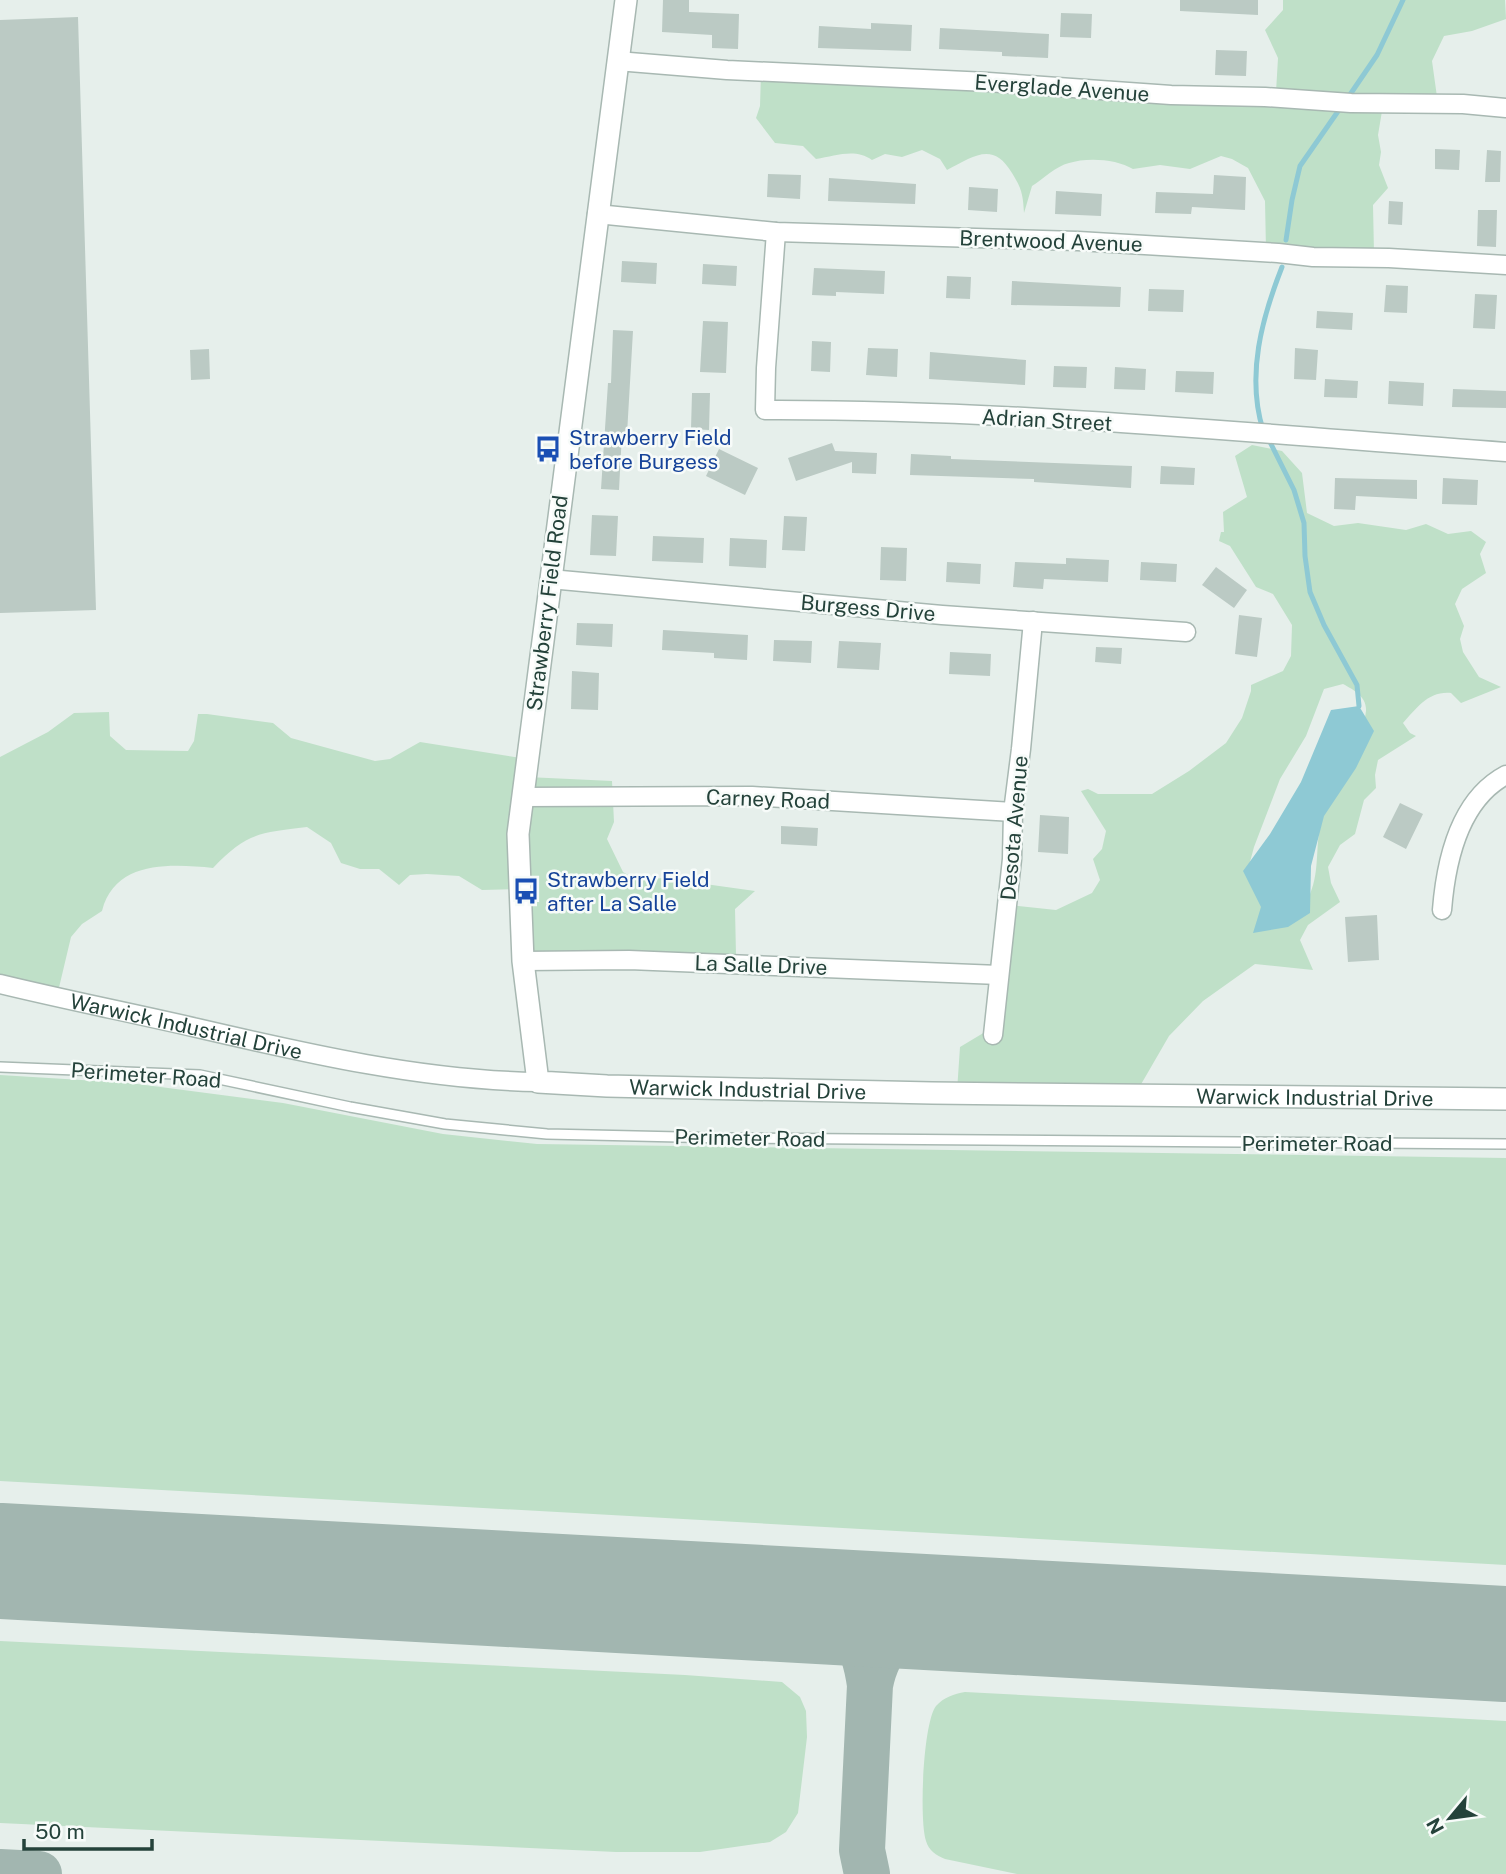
<svg xmlns="http://www.w3.org/2000/svg" width="1506" height="1874" font-family="'Public Sans',sans-serif">
	<rect width="100%" height="100%" fill="#e6efeb"/>
	<!-- green -->
	<path fill="#bfe0c8" fill-rule="evenodd" d="M1283 0H1505L1506 19 1472 31 1444 36 1432 61 1438 104 1383 105 1378 135 1381 152 1379 165 1388 188 1373 205 1374 253 1266 250 1265 201 1248 168 1232 159 1221 156 1190 169 1160 165 1133 169C1117 159 1087 157 1069 163 1056 166 1043 179 1032 186L1024 213C1023 195 1022 189 1012 173 993 141 974 156 947 170L940 159 922 150 902 157 885 154 872 160C855 148 836 156 816 159L803 146 775 143 756 118 760 106 761 73 1276 92 1278 58 1265 30 1283 10Z
		M1252 445 1282 451 1302 473 1307 513 1334 526 1358 523 1406 530 1426 524 1448 534 1471 531 1486 542 1480 554 1486 573 1462 589 1455 604 1464 626 1460 639 1463 652 1479 677 1501 687 1461 703 1451 693C1428 691 1417 708 1403 723L1410 733 1416 736 1378 760 1375 775 1376 788 1364 800 1355 834 1340 845 1328 867 1331 883 1340 902 1308 925 1300 940 1313 970 1255 964 1203 1001 1169 1036 1136 1093 957 1091 960 1047 995 1026 1009 905 1056 910 1092 893 1100 880 1093 859 1102 849 1106 831 1081 791 1088 789 1098 794H1152L1189 771 1226 743 1242 718 1251 691V685L1283 671 1291 656 1292 625 1273 594 1256 587 1230 546 1219 541 1221 532H1224L1223 512 1247 497 1235 456ZM1343 684C1354 690 1367 697 1366 711 1362 745 1335 784 1323 816 1314 840 1321 868 1310 894L1247 873 1254 847 1280 779 1306 736 1324 689Z
		M109 712 110 736 126 750 188 751 194 741 198 714H207L273 723 291 738 375 761 390 759 420 742 521 758 527 777 612 781 614 822 607 839 623 872 638 881 662 878 755 891 735 909 736 955 729 958 525 953 521 889 482 890 459 876 427 874 410 875 399 885 379 869H360L341 863 331 843 307 827C260 833 247 832 213 868 171 864 115 860 102 911L82 924 71 937 57 996 0 983V757L48 732 74 713Z
		M0 1075 130 1083 283 1103 443 1134 537 1144 1506 1158V1565L0 1481Z
		M0 1641 685 1675 782 1682 800 1697 806 1711 807 1737 798 1813 786 1832 770 1842 700 1852H616L0 1823Z
		M965 1692 1506 1721V1874H1017L945 1859C936 1855 929 1851 926 1841 919 1820 923 1723 936 1706 944 1697 954 1694 965 1692Z"/>
	<!-- water -->
	<path fill="#8ec9d4" d="M1359 706 1374 731 1356 768 1324 816 1311 866 1310 913 1288 927 1253 933 1261 907 1243 871 1270 834 1301 782 1331 710Z"/>
	<g fill="none" stroke-linecap="round" stroke-linejoin="round">
		<!-- stream -->
		<path stroke="#8ec9d4" stroke-width="5" d="M1347 99 1377 55 1403 0
			M1286 240 1292 200 1300 166 1341 107
			M1263 430C1246 375 1262 318 1282 267
			M1268 438 1294 490 1304 523 1305 556 1310 592 1324 625 1357 685 1359 706"/>
		<!-- taxiway -->
		<path stroke="#a2b6b0" stroke-width="46" d="M793 1606C846 1621 862 1628 870 1685
			M0 1872 39 1874
			M867 1874 862 1850 870 1685C879 1639 905 1621 950 1614"/>
		<!-- runway -->
		<path stroke="#a2b6b0" stroke-width="116" d="M0 1561 1506 1644"/>
	</g>
	<!-- building -->
	<path fill="#bbcac4" d="M663 0H689V12L739 14 738 49 712 48V35L662 32Z
		M1180 0H1258V15L1180 11Z
		M1061 13 1092 14 1091 38 1060 37Z
		M78 17 96 610 0 613V20Z
		M871 23 912 25 911 51 818 48 819 26 871 29Z
		M940 28 1049 34 1048 58 1002 56V52L939 49Z
		M1216 50 1247 51 1246 76 1215 75Z
		M1435 149 1460 150 1459 170 1435 169Z
		M1487 150 1501 151 1500 182H1485Z
		M768 174 801 175 800 199 767 197Z
		M1214 175 1246 177 1245 210 1192 207 1191 214 1155 213 1156 192 1213 194Z
		M829 178 916 184 915 204 828 201Z
		M969 187 998 189 997 212 968 210Z
		M1056 191 1102 194 1101 216 1055 214Z
		M1389 201 1403 202 1402 225 1388 224Z
		M1478 210H1497L1496 247 1477 246Z
		M622 261 657 263 656 284 621 282Z
		M703 264 737 266 736 286 702 284Z
		M814 268 885 271 884 294 836 292V296L812 295Z
		M947 276 971 277 970 299 946 298Z
		M1012 281 1121 287 1120 307 1011 305Z
		M1386 285 1408 286 1407 313 1384 312Z
		M1149 289 1184 290 1183 312 1148 311Z
		M1475 294 1497 295 1495 329 1473 328Z
		M1317 311 1353 313 1352 330 1316 328Z
		M703 321 728 322 726 373 700 372Z
		M613 330 633 331 627 434 622 433 619 490 601 489 608 383H611Z
		M812 341 831 342 830 372 811 371Z
		M868 348 898 349 897 377 866 375Z
		M1295 348 1318 350 1316 380 1294 379Z
		M209 349 210 379 191 380 190 350Z
		M930 352 1026 360 1025 385 929 379Z
		M1054 366 1087 367 1086 388 1053 387Z
		M1115 367 1146 369 1145 390 1114 389Z
		M1176 371 1214 372 1213 394 1175 392Z
		M1325 379 1358 381 1357 398 1324 397Z
		M1389 381 1424 383 1423 406 1388 404Z
		M1453 389 1506 391V408L1452 407Z
		M692 393H710L709 430 691 429Z
		M832 443 835 451 877 453 876 474 852 473V462L796 481 788 458Z
		M719 449 758 468 745 495 706 476Z
		M911 454 951 456V459L1132 466 1131 488 1034 482V479L910 475Z
		M1161 466 1195 468 1194 485 1160 484Z
		M1335 478 1417 480V499L1356 496 1355 510 1334 509Z
		M1443 478 1478 480 1477 505 1442 504Z
		M592 515 618 516 616 556 590 555Z
		M784 516 807 517 805 551 782 550Z
		M653 536 704 538 703 563 652 561Z
		M730 538 767 540 766 568 729 566Z
		M881 547 907 548 906 581 880 580Z
		M1066 558 1109 560 1108 582 1044 579 1043 589 1013 587 1015 562 1066 564Z
		M947 562 981 564 980 584 946 582Z
		M1141 562 1177 564 1176 582 1140 580Z
		M1216 567 1247 590 1234 608 1202 585Z
		M1239 615 1262 618 1257 657 1235 654Z
		M577 623 613 624 612 647 576 645Z
		M663 630 748 635 747 660 714 658V653L662 650Z
		M774 640 812 641 811 663 773 661Z
		M839 641 881 643 879 670 837 668Z
		M1096 647 1122 648 1121 664 1095 662Z
		M950 652 991 654 990 676 949 674Z
		M572 671 599 673 598 710 571 709Z
		M1400 803 1423 814 1406 849 1383 837Z
		M1040 815 1069 817 1068 854 1038 852Z
		M781 826 818 828 817 846 781 844Z
		M1377 915 1379 960 1348 962 1345 917Z"/>
	<g fill="none" stroke-linecap="round" stroke-linejoin="round">
		<!-- service casing -->
		<g stroke="#a8b8b2" stroke-width="12">
			<path id="service" d="M0 1067 200 1075 350 1107 445 1124 547 1134 724 1138 1506 1144"/>
		</g>
		<!-- minor casing -->
		<g stroke="#a8b8b2" stroke-width="21">
			<g id="minor">
				<path d="M617 61 727 70 988 82 1171 95 1265 97 1351 103 1463 104 1506 108"/>
				<path d="M597 214 776 232 1078 241 1278 253 1313 257 1389 258 1506 265"/>
				<path d="M776 232 766 368 765 410C1013 409 1260 434 1506 452"/>
				<path d="M550 579 942 615 1186 632"/>
				<path d="M522 797 752 796 1013 812"/>
				<path d="M1442 910C1446 860 1459 800 1506 775"/>
				<path d="M523 961 629 960 999 975"/>
				<path id="s1" d="M0 984C66 1000 132 1013 197 1028 309 1054 422 1080 538 1082"/>
				<path d="M993 1035 1012 859 1013 812 1021 749 1033 621"/>
			</g>
		</g>
		<!-- tertiary casing -->
		<g stroke="#a8b8b2" stroke-width="24">
			<g id="tertiary">
				<path id="s2" d="M626 0 518 834 523 961 538 1082 607 1086 932 1093 1506 1099"/>
			</g>
		</g>
		<!-- service -->
		<use href="#service" stroke="#fff" stroke-width="9"/>
		<!-- minor -->
		<use href="#minor" stroke="#fff" stroke-width="18"/>
		<!-- tertiary -->
		<use href="#tertiary" stroke="#fff" stroke-width="21"/>
	</g>
	<!-- icons -->
	<defs>
		<g id="bus-bare" transform="scale(2.1)"><path d="M-5-6H5V4H4V6H2V4H-2V6H-4V4H-5ZM-3.5-4V0h7V-4ZM-3.5 1.2v1.5H-2V1.2ZM2 1.2v1.5H3.5V1.2Z" fill="#1a4fb4" stroke="#f7fbf9" stroke-width="2.5" paint-order="stroke"/></g>
	</defs>
	<g fill-rule="evenodd">
		<use href="#bus-bare" x="548" y="449"/>
		<use href="#bus-bare" x="526" y="891"/>
	</g>
	<g text-anchor="middle" dominant-baseline="central" stroke-width="5" stroke-linejoin="round" paint-order="stroke">
		<!-- street labels -->
		<g font-size="21" fill="#24423a" stroke="#f7fbf9">
			<text transform="translate(1062 88) rotate(4)">Everglade Avenue</text>
			<text transform="translate(1051 241) rotate(2)">Brentwood Avenue</text>
			<text transform="translate(1047 420) rotate(3)">Adrian Street</text>
			<text transform="translate(547 603) rotate(-83)">Strawberry Field Road</text>
			<text transform="translate(868 608) rotate(5)">Burgess Drive</text>
			<text transform="translate(768 799) rotate(2)">Carney Road</text>
			<text transform="translate(1014 828) rotate(-85)">Desota Avenue</text>
			<text transform="translate(761 965) rotate(2)">La Salle Drive</text>
			<text stroke="none"><textPath href="#s1" startOffset="191">Warwick Industrial Drive</textPath></text>
			<text transform="translate(146 1075) rotate(4)">Perimeter Road</text>
			<text stroke="none"><textPath href="#s2" startOffset="1300">Warwick Industrial Drive</textPath></text>
			<text stroke="none"><textPath href="#s2" startOffset="1867">Warwick Industrial Drive</textPath></text>
			<text transform="translate(750 1138) rotate(1)">Perimeter Road</text>
			<text x="1317" y="1143">Perimeter Road</text>
		</g>
		<!-- transit labels -->
		<g font-size="21" fill="#164399" stroke="#f7fbf9" text-anchor="start">
			<text x="569" y="437">Strawberry Field<tspan x="569" dy="24">before Burgess</tspan></text>
			<text x="547" y="879">Strawberry Field<tspan x="547" dy="24">after La Salle</tspan></text>
		</g>
	</g>
	<!-- north arrow -->
	<g transform="translate(1450 1818) rotate(241)" stroke="#f7fbf9" stroke-width="5" paint-order="stroke">
	<path d="M0-5L12 26L0 18L-12 26Z" fill="#24423a"/>
	<text y="-10" font-size="19" font-weight="bold" text-anchor="middle" fill="#24423a">N</text>
	</g>
	<!-- scale -->
	<path d="M24 1839v10h128v-10" fill="none" stroke="#24423a" stroke-width="3.5"/>
	<text x="35" y="1839" font-size="21" fill="#24423a" stroke="#f7fbf9" stroke-width="5" paint-order="stroke">50 m</text>
</svg>
